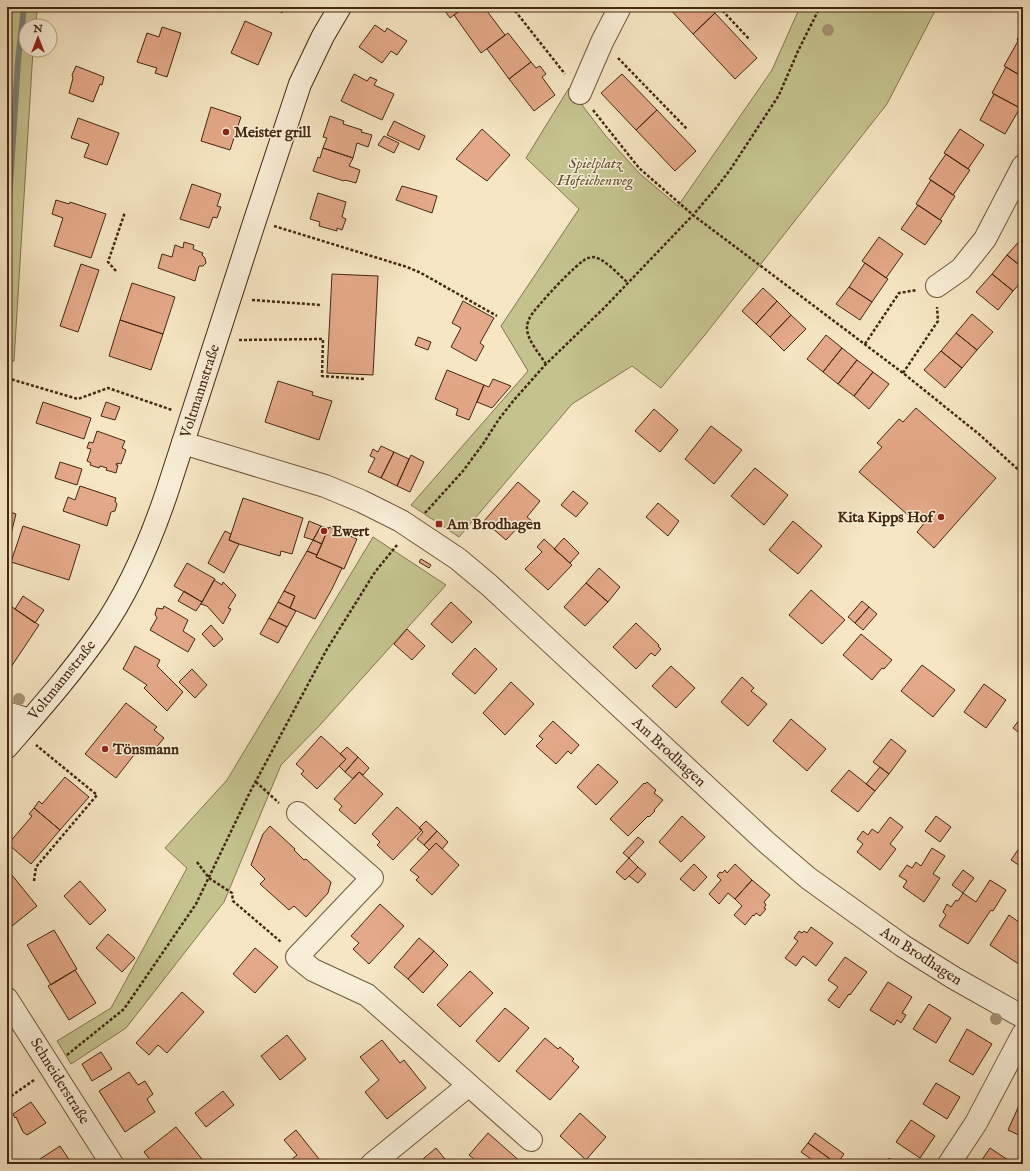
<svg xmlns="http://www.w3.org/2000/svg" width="1030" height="1171" font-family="'IM FELL English',serif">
	<rect width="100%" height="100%" fill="#f6e6c3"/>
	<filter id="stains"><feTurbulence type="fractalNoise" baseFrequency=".005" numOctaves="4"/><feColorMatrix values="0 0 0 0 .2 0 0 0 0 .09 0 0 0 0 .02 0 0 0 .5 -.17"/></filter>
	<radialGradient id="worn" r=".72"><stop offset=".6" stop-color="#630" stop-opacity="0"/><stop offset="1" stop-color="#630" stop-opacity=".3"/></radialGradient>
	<!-- green -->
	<path fill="#c4c38e" stroke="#84754f" d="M7 7H38L35 26H26V50H33L14 361H7Z
		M800 7H937L887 104 704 336 661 388 632 366 572 404 459 537 411 505 528 371 501 326 579 209 526 158 569 88 605 135 639 173 678 206 772 70Z
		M373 537 446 585 320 725 281 765 224 902 126 1028 71 1064 57 1041 111 1008 187 868 165 848 227 780Z"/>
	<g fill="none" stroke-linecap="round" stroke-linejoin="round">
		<!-- stream -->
		<path stroke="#7c8178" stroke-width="6" d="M7 233 18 61 24 7"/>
	</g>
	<!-- building -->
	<path fill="#e4a988" stroke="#442710" d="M273 7H286L282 13Z
		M442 7H465L450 18Z
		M465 7H484L505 35 481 53 454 15Z
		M668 7H709L715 13 693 34Z
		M715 13 757 58 735 79 693 34Z
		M245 21 272 33 258 65 231 53Z
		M375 25 385 32 387 28 407 41 397 55 391 51 382 63 359 47Z
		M162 27 181 33 167 77 155 73 157 68 137 62 147 33 159 37Z
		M1023 28V43L1017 40Z
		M508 33 531 62 509 79 487 49Z
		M1018 41 1023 43V77L1004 66Z
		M531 62 536 68 540 66 546 74 542 77 555 95 534 111 509 79Z
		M76 66 104 77 102 85 100 84 93 102 69 93 73 78 72 75Z
		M1006 67 1023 77V97L1018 107 992 93Z
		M354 74 367 81 370 77 377 80 374 85 394 94 382 120 341 101Z
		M622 74 657 110 636 130 601 93Z
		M994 94 1020 108 1005 134 980 120Z
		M211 107 241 117 230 150 201 141Z
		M657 110 696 151 675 171 636 130Z
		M330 116 344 121 343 124 362 130 361 132 372 135 368 147 357 143 353 158 323 148 327 138 323 137Z
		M78 118 119 133 107 165 84 157 89 144 71 138Z
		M394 121 425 136 419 150 387 135Z
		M482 129 510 155 487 181 456 159Z
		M960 129 984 145 968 169 944 153Z
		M384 136 399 143 394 153 378 145Z
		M323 148 353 158 349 166 360 170 356 183 345 180 344 181 313 171 318 157 320 158Z
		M946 154 970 170 953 195 929 179Z
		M931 180 955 196 940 220 916 204Z
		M192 184 221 194 217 206 221 207 217 218 213 217 209 228 180 219Z
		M402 186 437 196 432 213 396 200Z
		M318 193 346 202 342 217 346 219 342 230 337 228V231L319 226 320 222 310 219Z
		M56 200 69 204 70 202 106 214 91 258 54 246 63 218 52 214Z
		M918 205 942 221 925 245 901 229Z
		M879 237 903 254 886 278 862 261Z
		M1023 237V268L1007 255Z
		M184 242 194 245 193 249 203 253 202 255 205 258 206 263 203 266H199L195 281 158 268 162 254 172 257 175 245 183 248Z
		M1007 255 1023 268V280L1013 291 992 274Z
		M865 263 888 279 872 302 849 287Z
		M81 264 99 270 78 332 60 326Z
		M332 274 378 276 373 375 327 373Z
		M992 274 1013 291 998 310 976 292Z
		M132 283 175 297 163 334 120 320Z
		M849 287 872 302 860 320 836 304Z
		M763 288 777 301 756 324 742 311Z
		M463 301 494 318 480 343 484 346 476 361 451 347 461 328 452 323Z
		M777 301 791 315 770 337 756 324Z
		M972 314 993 332 977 350 956 333Z
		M791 315 806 329 784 351 770 337Z
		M120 320 163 334 151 370 109 356Z
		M956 333 977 350 962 368 941 351Z
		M826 335 842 348 823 372 807 359Z
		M418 337 431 342 428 350 415 345Z
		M842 348 857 360 838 384 823 372Z
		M941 351 962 368 945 388 924 370Z
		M857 360 873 372 854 396 838 384Z
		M447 370 484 385 469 420 456 415 458 409 435 399Z
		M873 372 889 384 869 409 854 396Z
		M493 379 511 386 492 408 477 402 484 385 489 387Z
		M278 381 313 392 312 395 332 401 319 440 265 422Z
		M43 402 91 418 84 439 36 423Z
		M106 402 120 407 115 420 101 416Z
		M916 408 996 478 934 548 917 532 926 521 921 516 916 522 859 472 882 447 877 443 899 419 903 422Z
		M654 409 678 430 660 452 635 431Z
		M711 426 742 450 714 484 685 459Z
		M97 431 125 441 122 448 126 450 121 464 117 463 116 465H118L116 473 106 470 107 468 100 466 99 468 90 465 91 463 87 461 91 449 87 448 89 442 93 443Z
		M381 446 394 452 381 478 368 472 375 458 370 456 373 449 378 452Z
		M394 452 409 459 397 486 381 478Z
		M411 455 424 462 410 492 397 486Z
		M60 462 82 469 77 485 55 478Z
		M755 468 788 495 764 525 731 496Z
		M518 482 540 501 527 517 533 522 527 529 521 524 506 540 484 521Z
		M80 486 116 498 115 501 117 504 115 511 111 512 107 526 63 511 68 497 75 500Z
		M573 491 588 503 576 517 561 505Z
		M243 498 303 518 292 554 281 551 280 556 239 544 229 540Z
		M658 503 679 521 668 536 646 517Z
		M7 511 16 514 11 534 7 533Z
		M309 521 321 526 313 540 304 537Z
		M793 521 822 546 798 574 769 550Z
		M23 526 80 545 69 580 11 562Z
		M321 526 328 528 322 544 313 540Z
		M329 527 357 539 344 569 316 557Z
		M225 531 231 534 229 540 239 544 224 573 208 563Z
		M564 538 579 553 570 563 554 549Z
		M544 539 572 565 548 590 525 569 542 552 537 547Z
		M313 540 322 544 317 555 307 551Z
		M307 551 317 555 316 557 342 568 332 589 315 619 290 608 295 596 284 591Z
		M421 559 431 565 429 568 419 562Z
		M187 563 215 579 202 602 174 586Z
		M599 568 620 587 608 602 586 583Z
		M214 580 222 585 223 582 236 595 228 608 231 609 223 624 207 606 201 604Z
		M586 583 608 602 585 626 564 607Z
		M811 590 845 620 822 644 789 615Z
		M184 591 202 602 196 611 178 601Z
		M284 591 295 596 290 608 278 602Z
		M23 596 44 610 35 623 15 609Z
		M862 601 869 607 855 623 848 617Z
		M278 602 296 611 287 627 269 618Z
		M451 602 472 622 452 643 431 624Z
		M164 606 188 620 183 631 195 639 188 652 150 630 157 618 155 614 157 608 163 609Z
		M12 607 39 625 7 673V614Z
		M869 607 877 614 863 630 855 623Z
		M269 618 287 627 278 643 260 634Z
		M636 623 659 645 658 646 661 649 655 656 651 653 636 669 613 647Z
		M211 625 223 639 214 647 202 634Z
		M407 629 425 646 412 660 394 644Z
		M861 634 892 660 884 669 882 668 872 680 843 655Z
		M135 646 160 660 157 666 183 692 167 711 144 688 147 685 123 669Z
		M475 648 497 669 475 694 452 674Z
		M922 665 955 690 933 717 901 691Z
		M671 666 695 688 676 708 652 686Z
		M192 669 207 685 195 698 179 682Z
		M742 677 754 688 751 691 767 704 748 726 721 702Z
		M511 682 534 704 505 735 483 713Z
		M984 684 1006 700 986 728 964 712Z
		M126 703 157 727 154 730 164 738 151 754 141 746 116 778 85 754Z
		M1023 715V736L1013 728Z
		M791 719 826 749 807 771 773 741Z
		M553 721 579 745 571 754 568 751 556 764 536 746 543 739 539 736Z
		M321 736 346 759 317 789 301 774 304 771 296 764Z
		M891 739 906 751 889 774 873 762Z
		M347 747 358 757 345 772 339 766 346 759 340 754Z
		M358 757 369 768 363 775 359 772 353 779 345 772Z
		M598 764 618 782 596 805 577 787Z
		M880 767 889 774 875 791 866 784Z
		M849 770 875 791 858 812 831 791Z
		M359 772 383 794 355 824 339 810 342 806 334 799Z
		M65 777 89 797 60 830 34 808 39 801 42 804Z
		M647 782 656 790 654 793 663 800 654 810 655 811 649 817 648 816 628 836 610 819 644 783 645 784Z
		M397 807 422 830 393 860 377 845 380 842 372 834Z
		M34 808 60 830 31 864 8 844 32 816 29 814Z
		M682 816 705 837 681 862 659 842Z
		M936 816 951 827 940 842 925 831Z
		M890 817 903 827 890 844 896 849 880 870 857 852 863 844 857 839 863 831 868 835 872 829 878 833Z
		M426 821 437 831 424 845 417 839 423 832 419 828Z
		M270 826 295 849 294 850 304 860 306 859 331 882 328 893 306 917 294 906 289 910 260 884 265 879 251 865 263 834Z
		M437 831 448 842 442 849 436 843 429 850 424 845Z
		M638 837 644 842 629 858 623 853Z
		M436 843 459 865 432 895 416 880 419 877 410 870Z
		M1022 844 1023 845V868L1011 860Z
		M932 848 945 856 933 874 940 878 924 902 903 887 907 881 899 876 907 865 912 868 916 862 921 866Z
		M629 858 638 867 625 880 616 872Z
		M694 864 707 877 694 891 680 879Z
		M735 864 752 880 735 899 728 893 719 904 709 894 721 880 717 876 720 872 722 873 725 870 727 873Z
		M638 867 646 874 638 883 629 876Z
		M7 869 37 906 12 926 7 919Z
		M963 870 974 878 963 893 952 885Z
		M752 880 770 895 764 902 766 905 764 908 766 909 760 916 756 913 754 916 753 915 745 925 734 915 742 906 735 899Z
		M990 880 1006 890 993 911 991 910 968 944 939 926 946 915 943 912 947 904 951 907 956 900 958 901 963 893 976 902Z
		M80 881 106 910 90 925 64 896Z
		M380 904 404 926 369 964 353 949 359 943 351 936Z
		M1009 915 1023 925V967L990 945Z
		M811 927 833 943 816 966 803 956 796 966 785 958 798 941 794 938 799 931 802 933 804 931 807 933Z
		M54 930 77 969 51 985 27 945Z
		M108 934 135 958 122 972 96 948Z
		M419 938 434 951 408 979 394 967Z
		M255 948 278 967 255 993 233 974Z
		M434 951 448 965 423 993 408 979Z
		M845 957 867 972 850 995 849 994 839 1008 828 1000 838 987 828 980Z
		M75 970 96 1003 69 1020 48 986Z
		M470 971 493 993 460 1027 437 1005Z
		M888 982 912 997 902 1013 906 1015 901 1023 897 1020 894 1025 870 1010Z
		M182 992 204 1012 167 1053 158 1045 149 1055 136 1043Z
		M929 1004 951 1018 936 1043 913 1029Z
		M505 1008 529 1028 499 1062 476 1041Z
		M967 1029 992 1044 973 1075 949 1061Z
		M287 1035 306 1059 280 1080 261 1056Z
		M545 1038 558 1049 560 1047 574 1059 572 1061 579 1067 550 1100 516 1071Z
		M382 1040 400 1063 404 1060 426 1088 387 1119 365 1092 379 1080 360 1057Z
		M101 1052 112 1069 92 1081 82 1064Z
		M129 1072 138 1085 145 1081 153 1094 147 1099 155 1112 125 1132 99 1091Z
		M936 1083 960 1097 947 1119 923 1104Z
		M223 1091 234 1105 206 1127 195 1113Z
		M1021 1101 1023 1102V1137L1008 1130Z
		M31 1102 46 1123 27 1135 23 1132 16 1117 15 1118 13 1114Z
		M580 1113 606 1137 586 1160 560 1136Z
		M911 1120 935 1136 920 1158 896 1142Z
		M176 1127 206 1164H153L144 1152Z
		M296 1130 323 1164H286L297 1155 284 1140Z
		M488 1133 522 1163 521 1164H480L469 1155Z
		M815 1133 844 1154 837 1164 808 1143Z
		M808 1143 837 1164H818L801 1152Z
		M60 1146 72 1164H43L40 1159Z
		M436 1148 449 1164H417Z
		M990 1148 1014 1164H979Z
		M889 1158 897 1164 899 1161 904 1164H885Z"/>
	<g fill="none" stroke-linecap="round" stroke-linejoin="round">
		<!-- street casing -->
		<g stroke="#70573d" stroke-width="24">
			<path id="street" d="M580 93 602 42 620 7
				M937 286 961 269 985 239 1023 166
				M183 443 325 486 361 501 401 521 458 559 489 585 765 841 808 878 903 946 954 978 1023 1017
				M7 713 30 720
				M298 813 372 878 297 957 313 970 367 995 531 1140
				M7 999 112 1164
				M372 1164 469 1085
				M949 1164 976 1123 1023 1034"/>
		</g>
		<!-- secondary casing -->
		<g stroke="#442710" stroke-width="24">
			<path id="secondary" d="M7 747C39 710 71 674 99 634 130 590 151 540 168 489L255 220 300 84 323 36 340 7"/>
		</g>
		<!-- path -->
		<path stroke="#442710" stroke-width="2.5" stroke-dasharray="3 2" stroke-linecap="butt" d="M512 7 565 74
			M719 7 750 40
			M618 58 687 129
			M593 110 639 168 693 215 903 373 980 435 1023 474
			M274 226 407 267 421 273 497 316
			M116 271 108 262 125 212
			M252 300 321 305
			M239 340 323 339 322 376 364 379
			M865 344 899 293 917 290
			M546 364C539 353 526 339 527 326 527 324 529 320 530 317 536 307 577 262 588 258 589 258 592 257 594 257 605 259 619 275 628 283
			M903 373 938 321 937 307
			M7 378 78 399 108 388 172 410
			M425 513 463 471 483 444 499 419 514 400 546 364 604 308 693 215 716 188 730 170 779 95 798 51 820 7
			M256 782 279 803
			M197 862 209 878 232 893 233 901 281 942
			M34 881 36 867 97 795 36 745
			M67 1055 124 1009 196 904 250 792 327 649 375 572 397 545
			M7 1099 34 1080"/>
		<!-- street -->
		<use href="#street" stroke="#f9efd8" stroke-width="22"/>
		<!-- secondary -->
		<use href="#secondary" stroke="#f9efd8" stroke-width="22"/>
	</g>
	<!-- trees -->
	<g fill="#a69272">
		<circle cx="828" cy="30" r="6"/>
		<circle cx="19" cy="699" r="6"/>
		<circle cx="996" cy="1019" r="6"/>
	</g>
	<!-- markers -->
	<g fill="#8f2418" stroke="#f9efd8" stroke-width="1.5">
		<circle cx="226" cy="132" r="4"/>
		<circle cx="941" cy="517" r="4"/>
		<rect x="435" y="520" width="8" height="8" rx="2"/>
		<circle cx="324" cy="531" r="4"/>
		<circle cx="105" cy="749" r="4"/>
	</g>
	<g text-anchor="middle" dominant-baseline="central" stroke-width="3" stroke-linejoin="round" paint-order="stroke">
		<!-- poi labels -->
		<g font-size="15" font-weight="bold" fill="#442710" stroke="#f9efd8" text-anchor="start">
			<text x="234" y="132">Meister grill</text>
			<text x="933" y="517" text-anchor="end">Kita Kipps Hof</text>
			<text x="447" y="524">Am Brodhagen</text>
			<text x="332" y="531">Ewert</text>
			<text x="113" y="749">Tönsmann</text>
		</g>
		<!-- park labels -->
		<g font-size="15" font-style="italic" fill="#644e30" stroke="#f9efd8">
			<text x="595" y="163">Spielplatz<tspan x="595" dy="17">Hofeichenweg</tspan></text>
		</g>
		<!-- street labels -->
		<g font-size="15" fill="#442710" stroke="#f9efd8">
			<text transform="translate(200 391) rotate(-72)">Voltmannstraße</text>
			<text transform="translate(62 680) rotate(-51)">Voltmannstraße</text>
			<text transform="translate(669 752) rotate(43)">Am Brodhagen</text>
			<text transform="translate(921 956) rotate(33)">Am Brodhagen</text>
			<text transform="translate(60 1081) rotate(58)">Schneiderstraße</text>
		</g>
	</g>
	<!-- margin -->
	<rect width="1030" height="1171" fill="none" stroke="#f6e6c3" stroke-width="24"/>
	<rect x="8" y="8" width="1014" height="1155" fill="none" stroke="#442710" stroke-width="2"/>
	<rect x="12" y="12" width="1006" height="1147" fill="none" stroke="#442710"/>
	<!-- north arrow -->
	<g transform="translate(38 38)"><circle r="19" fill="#f9efd8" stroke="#b19f88"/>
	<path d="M0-3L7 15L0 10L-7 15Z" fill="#8f2418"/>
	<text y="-6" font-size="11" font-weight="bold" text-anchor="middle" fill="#442710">N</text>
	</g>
	<rect width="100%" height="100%" filter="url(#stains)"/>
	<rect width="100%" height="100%" fill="url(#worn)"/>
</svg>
